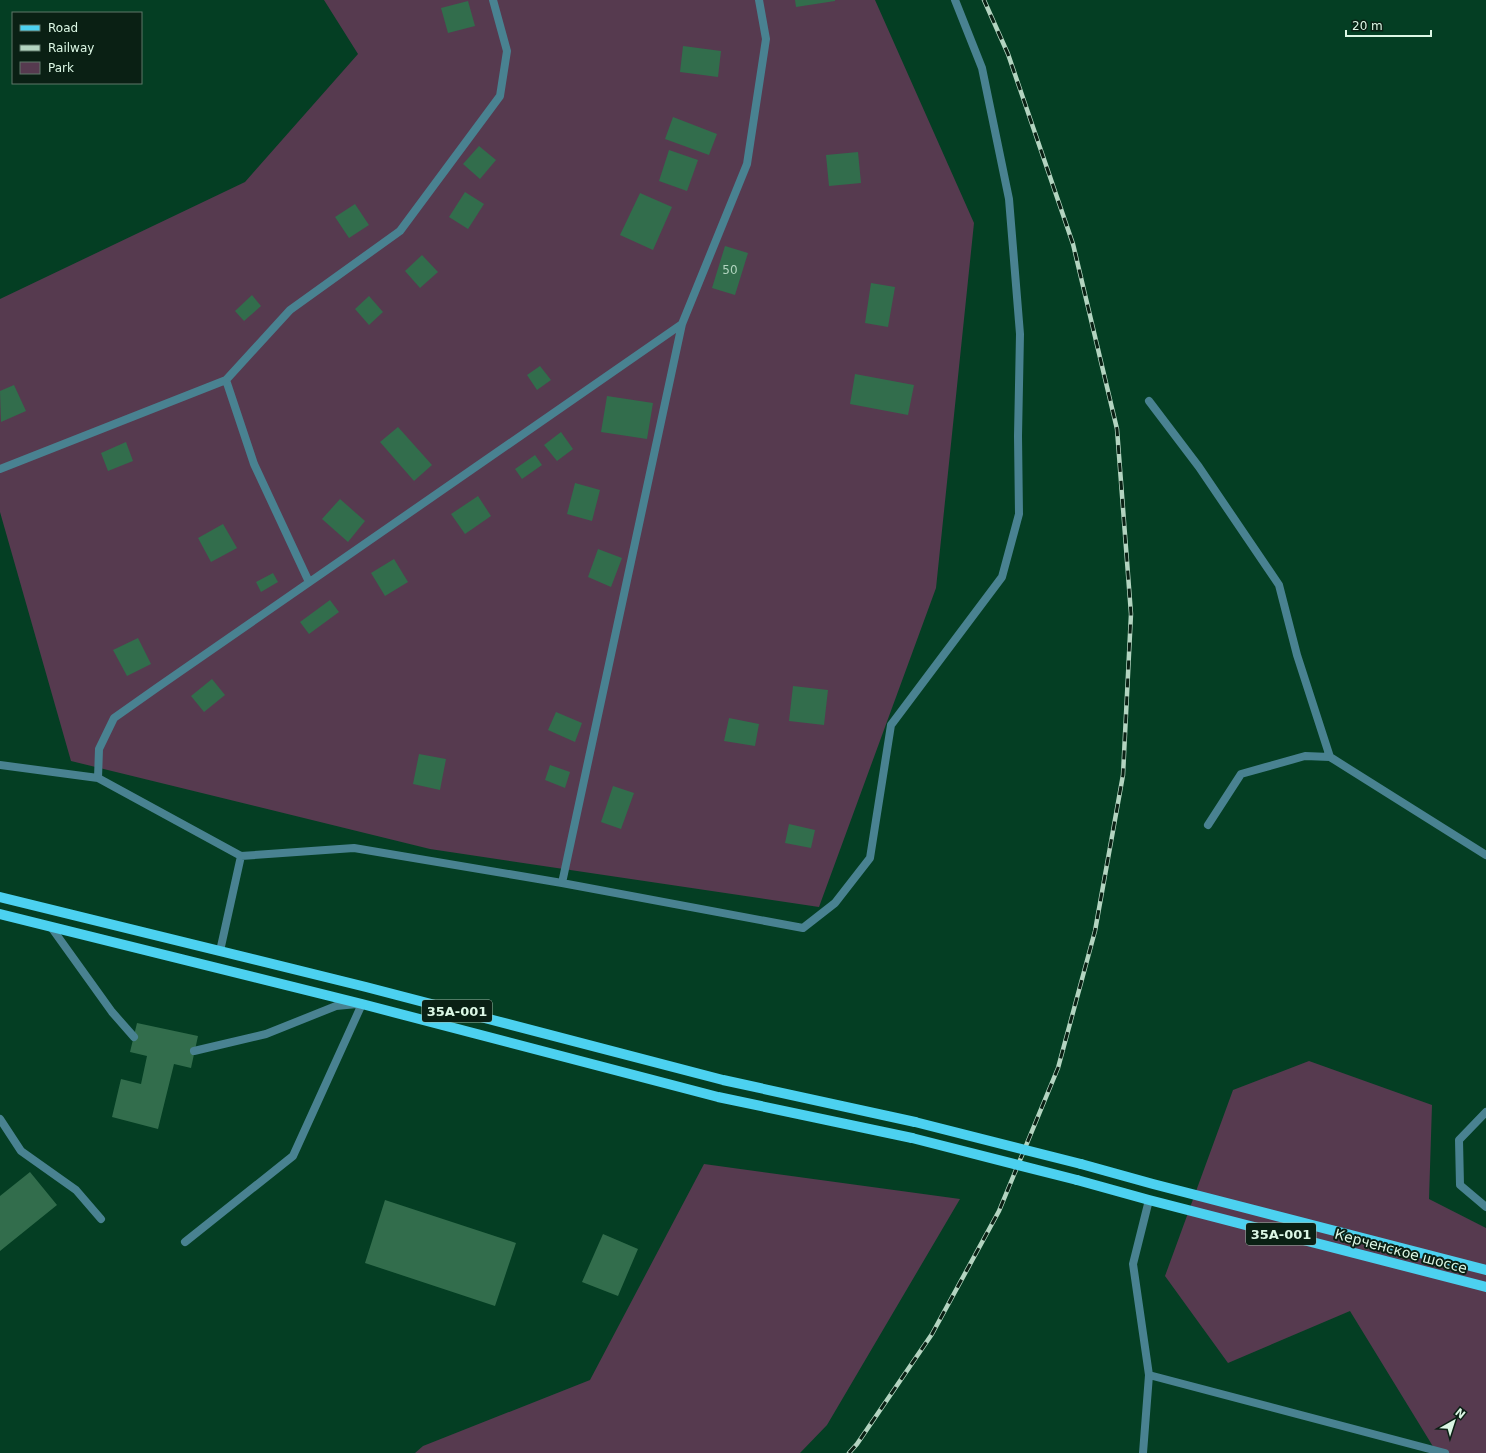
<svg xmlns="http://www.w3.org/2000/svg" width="1486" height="1453" font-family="'DejaVu Sans',sans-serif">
	<rect width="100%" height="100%" fill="#043e23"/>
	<!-- green -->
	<path fill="#563a4f" d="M324 0H875L974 223 936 588 819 907 430 849 71 761 0 512V299L245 182 358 54Z
		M1309 1061 1432 1105 1429 1199 1486 1228V1453H1437L1350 1311 1228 1363 1165 1276 1233 1090Z
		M704 1164 960 1199 827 1425 800 1453H415L423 1446 590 1380Z"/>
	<!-- building -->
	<path fill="#326d4c" d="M795 0H835V1L796 7Z
		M468 1 475 26 448 33 441 8Z
		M683 46 721 51 718 77 680 72Z
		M673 117 717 134 709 155 665 139Z
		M479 146 496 160 480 179 463 164Z
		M669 150 698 160 687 191 659 181Z
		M858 152 861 183 829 186 826 155Z
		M465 192 484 204 468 229 449 217Z
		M640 193 672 207 653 250 620 235Z
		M355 204 369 225 349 238 335 217Z
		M725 246 748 253 735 295 712 288Z
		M422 255 438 272 420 288 405 271Z
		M871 283 895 287 888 327 865 323Z
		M252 295 261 306 244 321 235 311Z
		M369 296 383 312 369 325 355 309Z
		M540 366 551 380 537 390 527 375Z
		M855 374 914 385 908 415 850 404Z
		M14 385 26 411 1 422 0 391Z
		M607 396 653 403 647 439 601 432Z
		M398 427 432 465 414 481 380 442Z
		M561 432 573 449 557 461 544 445Z
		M126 442 133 461 108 471 101 453Z
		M535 455 542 465 522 479 515 469Z
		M575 483 600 490 592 521 567 514Z
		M478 496 491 516 465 534 451 514Z
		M340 499 365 521 348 542 322 519Z
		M223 524 237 548 211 562 198 538Z
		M598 549 622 558 611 587 588 577Z
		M394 559 408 582 385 596 371 573Z
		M273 573 278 582 261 592 256 582Z
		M330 600 339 612 309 634 300 622Z
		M138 638 151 664 127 676 113 650Z
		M212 679 225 695 204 712 191 696Z
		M793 686 828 690 824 725 789 721Z
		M556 712 582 723 575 742 548 730Z
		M729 718 759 724 755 746 724 741Z
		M419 754 446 759 440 790 413 784Z
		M550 765 570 772 565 788 545 780Z
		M613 786 634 793 621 829 601 822Z
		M789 824 815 830 811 848 785 843Z
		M137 1023 198 1036 191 1068 174 1064 158 1129 112 1117 121 1079 141 1084 147 1056 130 1052Z
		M30 1172 57 1205 0 1251V1196Z
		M385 1200 516 1243 495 1306 365 1263Z
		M603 1234 638 1249 618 1296 582 1282Z"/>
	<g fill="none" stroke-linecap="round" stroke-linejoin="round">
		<!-- lane -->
		<path stroke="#498291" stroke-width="8" d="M226 380 254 464 309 582
			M1149 401 1199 467 1279 585 1297 655 1330 757
			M0 469 226 380 290 310 400 231 500 96 507 51 493 0
			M0 765 98 778 241 856 220 951
			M98 778 99 749 114 718 158 687 682 324
			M1208 825 1241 774 1305 756 1330 757 1486 855
			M241 856 354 848 562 883 803 928 835 903 870 858 891 725 1002 577 1019 514 1018 436 1020 334 1009 199 982 68 955 0
			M562 883 682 324 747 164 766 39 759 0
			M51 927 112 1012 134 1037
			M194 1051 266 1034 336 1006 357 1004
			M1486 1112 1459 1140 1460 1185 1486 1207
			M0 1119 21 1151 76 1190 101 1219
			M1149 1200 1133 1264 1149 1375 1445 1453
			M185 1242 293 1156 362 1004
			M1143 1453 1149 1375"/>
		<!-- primary -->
		<path stroke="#4cd1f0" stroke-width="10" d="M0 897 366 987 723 1080 915 1122
			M0 914 362 1004 718 1097 912 1138
			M1081 1164 1153 1184 1486 1270
			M1077 1180 1149 1200 1486 1287"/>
		<!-- rail casing -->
		<g stroke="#b3d4c0" stroke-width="4.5">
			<path id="rail" d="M849 1453 857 1444 932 1334 999 1211 1058 1068 1095 931 1123 775 1131 614 1117 429 1073 244 1008 54 984 0"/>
		</g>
		<!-- rail -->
		<use href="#rail" stroke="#0a2014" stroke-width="3" stroke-dasharray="9" stroke-linecap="butt"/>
		<!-- primary-bridge -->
		<path stroke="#4cd1f0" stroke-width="10" d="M915 1122 1081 1164
			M912 1138 1077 1180"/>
	</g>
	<g text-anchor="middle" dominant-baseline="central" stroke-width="4" stroke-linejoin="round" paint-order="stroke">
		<!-- number labels -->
		<g font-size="12" fill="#b2d4bf">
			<text x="730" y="270">50</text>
		</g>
		<!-- shield labels -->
		<g fill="#0a2014" stroke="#9db6a6" stroke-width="1">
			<rect x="422" y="1000" width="70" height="22" rx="3"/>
			<rect x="1246" y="1223" width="70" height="22" rx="3"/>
		</g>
		<g font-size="13" font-weight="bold" fill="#dcf7e5">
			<text x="457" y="1011">35А-001</text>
			<text x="1281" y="1234">35А-001</text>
		</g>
		<!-- street labels -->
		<g font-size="14" fill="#dcf7e5" stroke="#0a2014">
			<text transform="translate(1401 1251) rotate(15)">Керченское шоссе</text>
		</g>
	</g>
	<!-- legend -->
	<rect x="12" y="12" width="130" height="72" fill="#0a2014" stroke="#5e7668"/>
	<rect x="20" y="25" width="20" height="6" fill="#4cd1f0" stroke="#5e7668"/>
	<text x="48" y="32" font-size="12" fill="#dcf7e5">Road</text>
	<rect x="20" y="45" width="20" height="6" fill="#b3d4c0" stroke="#5e7668"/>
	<text x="48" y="52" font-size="12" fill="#dcf7e5">Railway</text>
	<rect x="20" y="62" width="20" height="12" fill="#563a4f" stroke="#5e7668"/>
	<text x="48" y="72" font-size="12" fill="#dcf7e5">Park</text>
	<!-- north arrow -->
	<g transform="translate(1454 1421) rotate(39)" stroke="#0a2014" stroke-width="3" paint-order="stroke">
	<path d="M0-3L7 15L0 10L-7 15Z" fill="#dcf7e5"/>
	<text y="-6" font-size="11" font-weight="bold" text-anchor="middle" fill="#dcf7e5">N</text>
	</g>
	<!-- scale -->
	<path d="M1346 30v6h85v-6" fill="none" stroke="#dcf7e5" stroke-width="2"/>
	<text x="1352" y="30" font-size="12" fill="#dcf7e5" stroke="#0a2014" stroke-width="3" paint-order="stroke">20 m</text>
</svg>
